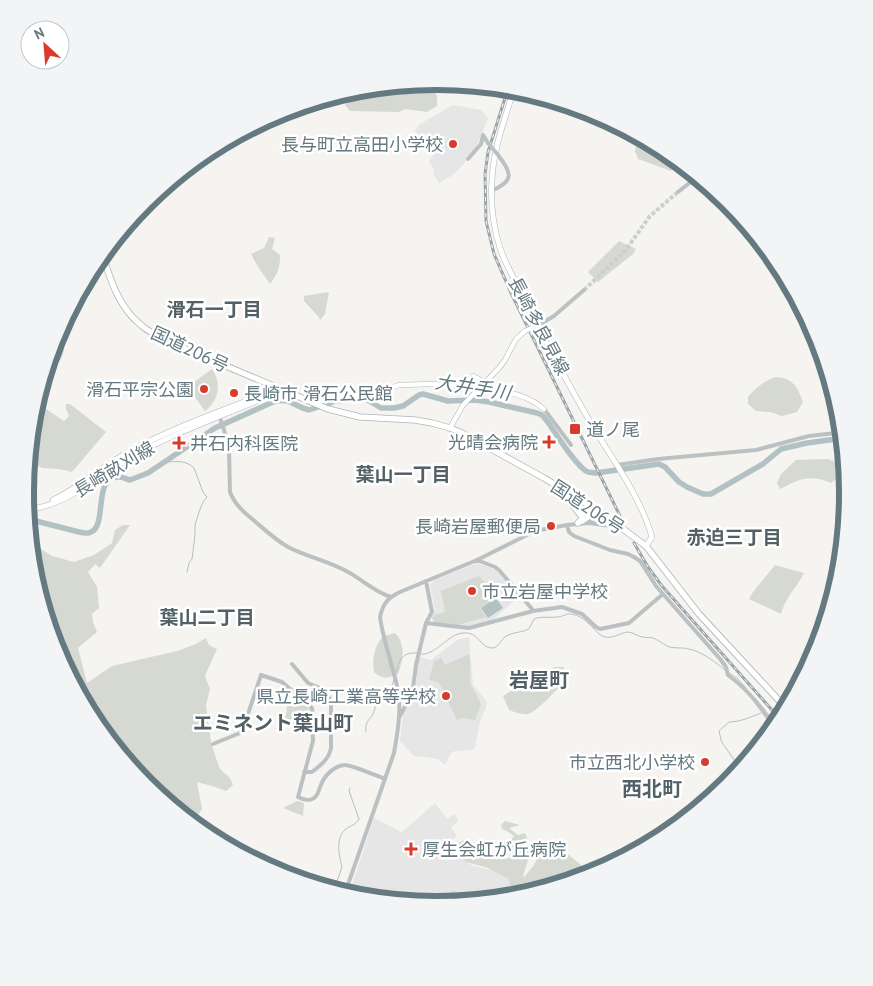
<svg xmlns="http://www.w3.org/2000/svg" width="873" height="986" font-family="'PT Sans','Noto Sans JP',sans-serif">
	<rect width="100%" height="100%" fill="#f5f4f1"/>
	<!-- built -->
	<path fill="#e5e6e5" d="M453 105 481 110 488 118 476 148 462 166 451 176 439 183 433 173 434 169 429 162 434 152 424 137 417 135 415 130 420 124Z
		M477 563 496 570 518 597 492 621 468 627 436 623 432 617 435 611 430 585 433 581Z
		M469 637 473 685 487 702 486 708 480 721 478 731 475 748 472 750 455 751 451 753 445 765 438 759 425 757 414 756 400 741 403 715 409 703 417 679V667L420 657 431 660 457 640Z
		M435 803 447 819 454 814 459 821 451 827 457 836 451 841 467 858 468 863 473 866 497 871 509 878V897L436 904 423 901 367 897 350 891 374 818 398 830 401 833Z"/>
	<!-- green -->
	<path fill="#d5d9d1" d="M428 82C436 89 438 95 437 106L427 112 405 109 399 112 350 111 345 105 351 100 349 92 357 89 396 86C405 90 418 84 428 82Z
		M643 139 665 151 680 163 671 171 638 159 635 151 637 143 642 144Z
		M269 237 275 238 272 249 280 255C280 268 278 273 270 284L258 267 251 254 264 248Z
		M619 241 636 249 633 254 598 282 588 272Z
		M329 292 325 314 320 320 318 316 304 301V296Z
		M58 331 63 335C65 348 65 367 47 365Z
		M212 369C222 384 219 400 205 411L189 389 190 385Z
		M775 377C793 378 797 386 803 402L797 412 782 416 770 412 756 411 748 404V397C756 387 763 382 775 377Z
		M66 404H70L106 432 72 472 59 469 43 468 33 464 28 466 32 420 37 417 35 413 43 407 64 421 69 416 66 409Z
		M828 459 841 464H845L847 478 841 475 831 483C809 474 800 479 780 489L777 483 781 474 796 460Z
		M123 525H130L100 568 95 564 88 572 97 587 99 608 92 614 93 622 97 632 78 648 87 683 112 666 177 651 196 644 206 638 209 645 217 649 205 676 210 689 206 705 211 742 216 758 220 769 230 778 233 785 226 791 212 786 197 782 202 809 193 823 145 784 94 721 56 650 33 573 30 542 52 556 74 562 94 555 112 543 115 530Z
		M775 565 804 573C797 587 785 598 781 614L749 599 753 592Z
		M479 576 497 597 480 608 486 617 457 625 434 622 432 618 434 615 445 612 441 591Z
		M395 633C406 643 403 662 398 674 388 679 382 679 374 672 372 662 374 645 383 637 386 635 391 634 395 633Z
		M469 654 470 662V683L481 704 475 720 462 718 457 720 441 686 438 682 429 680 434 661 441 658 445 665Z
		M555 667H563L567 679C559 687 537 712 528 714 522 715 515 712 509 710L503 696 511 691 525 685 542 672Z
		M296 697C311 709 310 707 311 726L297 725 285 721 284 720 287 711 286 708Z
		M297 801 304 803 303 816 283 808Z
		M505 821 520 825 509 828 518 835 525 833 531 850 523 876 524 877 534 865 543 846H553L559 853 563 850 588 871 583 876 539 890 529 885 530 887 535 891 516 897H510L509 879 488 868 466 862 454 846 465 839 476 846 486 842 494 856 507 859 512 855 499 848C504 840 510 842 514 836L507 831 502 829 501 825Z
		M452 891 480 895 482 900 449 903 450 893Z"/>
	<!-- water -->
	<path fill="#b2c1c3" d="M496 598 503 608 488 618 481 608Z"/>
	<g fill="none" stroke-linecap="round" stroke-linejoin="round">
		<!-- stream -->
		<path stroke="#b2c1c3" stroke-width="1" d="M167 460 169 462C178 461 187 461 194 468L203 492 207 497 203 502 199 512 195 525V535L192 559 189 563 187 572
			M421 654C433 656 446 638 458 634 479 628 479 648 492 648 498 648 501 640 506 636 513 632 521 633 529 629L534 619C542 616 548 618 557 617 562 617 567 613 571 614 588 616 595 635 605 637 613 639 620 633 627 632 633 632 637 636 642 637 646 638 649 637 653 638 658 640 662 643 667 646 673 649 682 647 689 649 703 652 715 662 725 670
			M396 673C399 660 402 652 417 653
			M729 673 738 679 746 688
			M756 699C763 707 769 716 777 724
			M366 732C365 724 367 722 371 717 374 714 374 709 376 706 382 696 392 691 394 679
			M740 768 723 744 721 740 719 731 729 722C740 722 751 717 761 713
			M336 884 342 867C339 856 335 837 346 829 351 825 356 825 359 819L349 791 350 788
			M333 890V889"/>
		<!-- river -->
		<path stroke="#b2c1c3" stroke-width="5.5" d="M28 519 79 532C83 533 88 534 91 532 108 525 92 476 119 477 123 477 126 479 130 480L148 473 215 428 273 402C290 397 293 406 309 410L336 401 364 398 381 408H394L403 406 419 395 423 394 448 401 475 400 489 402 537 413 542 415 547 421C555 432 577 468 588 472 589 472 595 473 596 473L659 464 665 467 679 482 687 487 703 494H711L763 464 781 449 807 443 836 439 842 436"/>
		<!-- tertiary-tunnel -->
		<path stroke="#cacfcf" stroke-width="4" stroke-dasharray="4 2" stroke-linecap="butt" d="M584 290 625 251 650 216 678 192"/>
		<!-- secondary casing -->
		<g stroke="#aeb5b8" stroke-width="5.5">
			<path id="secondary" d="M315 403 320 401 376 393 399 385 433 384 453 386 466 384 471 381 473 376C481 380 489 385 498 389 515 395 529 396 544 409
				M450 428 463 405 499 368 505 360 516 339 525 331"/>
		</g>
		<!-- primary casing -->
		<g stroke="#afb5b8" stroke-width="6">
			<path id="primary" d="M514 89C505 119 493 149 492 181 490 205 494 233 503 256 509 271 518 285 525 300 537 326 551 352 565 377 573 392 581 406 589 420 611 458 640 495 652 537L646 546
				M53 500C68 493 82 483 95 473 108 464 121 456 134 449 181 424 231 408 279 388
				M27 510C61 505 80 490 108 471 123 462 139 453 154 445 196 424 241 409 284 389"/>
		</g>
		<!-- trunk casing -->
		<g stroke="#afb4b6" stroke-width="7">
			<path id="trunk" d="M102 254C111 281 119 308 142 326 148 331 155 334 162 339L328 409 360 417 415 420 432 423 450 428 462 433 544 478 600 512 646 546 699 614 786 708
				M564 491 566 497 583 518 578 523
				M582 521 594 513 600 512"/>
		</g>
		<!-- tertiary -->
		<path stroke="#bbc1c3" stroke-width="4" d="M468 159 481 144 483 135 488 143
			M491 191C515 181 512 173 498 155
			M678 192 697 177
			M537 326 554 316 584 290
			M544 409 571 445
			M219 415 224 430 229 451 230 492C234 503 242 511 251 518 263 528 274 539 288 547 307 557 329 561 348 572 363 580 374 592 391 597
			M617 465 658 459 756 450 809 436 836 433 842 430
			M589 523C594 520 596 518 597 513L596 511
			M567 525 569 532 574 536 610 550 628 554 634 557 640 561 656 586 721 660 726 667 728 675C739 683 752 696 760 707 765 714 769 720 775 726
			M477 560 495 567 499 570 532 609 533 611
			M426 623 469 628 533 611 562 607 582 614 596 627 600 629 629 623 663 594
			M292 664 308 683 320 688 329 697 331 705V748C329 759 321 765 312 772H304
			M400 716 409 699 413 688 416 665 426 623 432 612 426 581
			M213 744 240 733 249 711 261 675 282 682 312 708 313 741 298 797C303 800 312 802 316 796 319 793 319 788 321 785 324 776 334 766 344 765 350 764 377 776 385 779
			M345 893 394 753C398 730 402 708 397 686 392 663 383 640 380 617 383 603 388 598 400 592L477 560 527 535 540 530 567 525 589 523 611 526 622 530"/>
		<!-- secondary -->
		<use href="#secondary" stroke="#fff" stroke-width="4.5"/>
		<!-- primary -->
		<use href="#primary" stroke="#fff" stroke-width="5"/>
		<!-- trunk -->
		<use href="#trunk" stroke="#fff" stroke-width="5.5"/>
		<!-- rail casing -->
		<g stroke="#9ba4a8" stroke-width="3">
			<path id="rail" d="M507 88 505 98 488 152 485 174 486 221 494 254 511 293 620 516
				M634 543 648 567 662 586 780 719"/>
		</g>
		<!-- rail -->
		<use href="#rail" stroke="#fff" stroke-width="1" stroke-dasharray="4" stroke-linecap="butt"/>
		<!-- secondary-bridge casing -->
		<g stroke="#aeb5b8" stroke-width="5.5" stroke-linecap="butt">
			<path id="secondary-bridge" d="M525 331 532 328"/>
		</g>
		<!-- tertiary-bridge -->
		<path stroke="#bbc1c3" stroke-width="4" d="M488 143 498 155"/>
		<!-- secondary-bridge -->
		<use href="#secondary-bridge" stroke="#fff" stroke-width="4.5"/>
	</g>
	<!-- markers -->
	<g fill="#da3a2c" stroke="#fff" stroke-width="2">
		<circle cx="453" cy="144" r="5"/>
		<circle cx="204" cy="389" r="5"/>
		<circle cx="234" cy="393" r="5"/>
		<rect x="569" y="423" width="12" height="12" rx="2.5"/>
		<path d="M546.5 434.5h5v5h5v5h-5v5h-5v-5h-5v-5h5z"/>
		<path d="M176.5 435.5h5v5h5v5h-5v5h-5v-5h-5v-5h5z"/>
		<circle cx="551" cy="526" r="5"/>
		<circle cx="472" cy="591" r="5"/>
		<circle cx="446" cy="696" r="5"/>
		<circle cx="705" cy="762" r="5"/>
		<path d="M408.5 841.5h5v5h5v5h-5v5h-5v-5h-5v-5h5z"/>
	</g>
	<g text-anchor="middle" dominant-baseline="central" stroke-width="5" stroke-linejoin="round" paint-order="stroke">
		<!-- poi labels -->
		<g font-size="18" fill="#657981" stroke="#fff" text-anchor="end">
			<text x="443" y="144">長与町立高田小学校</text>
			<text x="194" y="389">滑石平宗公園</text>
			<text x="244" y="393" text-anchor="start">長崎市 滑石公民館</text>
			<text x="586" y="429" text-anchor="start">道ノ尾</text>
			<text x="538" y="442">光晴会病院</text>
			<text x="190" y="443" text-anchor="start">井石内科医院</text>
			<text x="541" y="526">長崎岩屋郵便局</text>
			<text x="482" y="591" text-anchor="start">市立岩屋中学校</text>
			<text x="436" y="696">県立長崎工業高等学校</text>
			<text x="695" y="762">市立西北小学校</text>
			<text x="422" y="849" text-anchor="start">厚生会虹が丘病院</text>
		</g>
		<!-- street labels -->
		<g font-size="18" fill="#657981" stroke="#fff">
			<text transform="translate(539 326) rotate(62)">長崎多良見線</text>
			<text transform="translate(190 349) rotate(25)">国道206号</text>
			<text transform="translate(114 469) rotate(-31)">長崎畝刈線</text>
			<text transform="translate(588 507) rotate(33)">国道206号</text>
		</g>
		<!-- neighbourhood labels -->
		<g font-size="19" font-weight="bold" fill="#536166" stroke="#fff">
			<text x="214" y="309">滑石一丁目</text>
			<text x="403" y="474">葉山一丁目</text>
			<text x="734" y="537">赤迫三丁目</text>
			<text x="207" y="617">葉山二丁目</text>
		</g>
		<!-- water labels -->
		<g font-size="19" font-style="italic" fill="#617b7e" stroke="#fff">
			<text transform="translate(473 387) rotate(9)">大井手川</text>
		</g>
		<!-- quarter labels -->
		<g font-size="20" font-weight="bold" fill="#536166" stroke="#fff">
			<text x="539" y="680">岩屋町</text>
			<text x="273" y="723">エミネント葉山町</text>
			<text x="652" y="789">西北町</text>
		</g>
	</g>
	<!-- crop -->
	<path d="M0 0H873V986H0ZM436 90H437A402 402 0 0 1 839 492V494A402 402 0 0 1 437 896H436A402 402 0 0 1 34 494V492A402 402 0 0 1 436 90Z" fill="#f3f4f5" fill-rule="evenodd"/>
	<path fill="none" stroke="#657981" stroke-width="6" d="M436 90H437A402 402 0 0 1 839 492V494A402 402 0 0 1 437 896H436A402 402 0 0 1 34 494V492A402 402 0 0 1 436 90Z"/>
	<!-- north arrow -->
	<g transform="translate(45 45) rotate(334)"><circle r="24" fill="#ffffff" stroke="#c1c9cd"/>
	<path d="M0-4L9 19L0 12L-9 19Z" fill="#da3a2c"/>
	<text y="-8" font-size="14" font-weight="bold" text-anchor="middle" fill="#657981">N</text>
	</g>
</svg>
